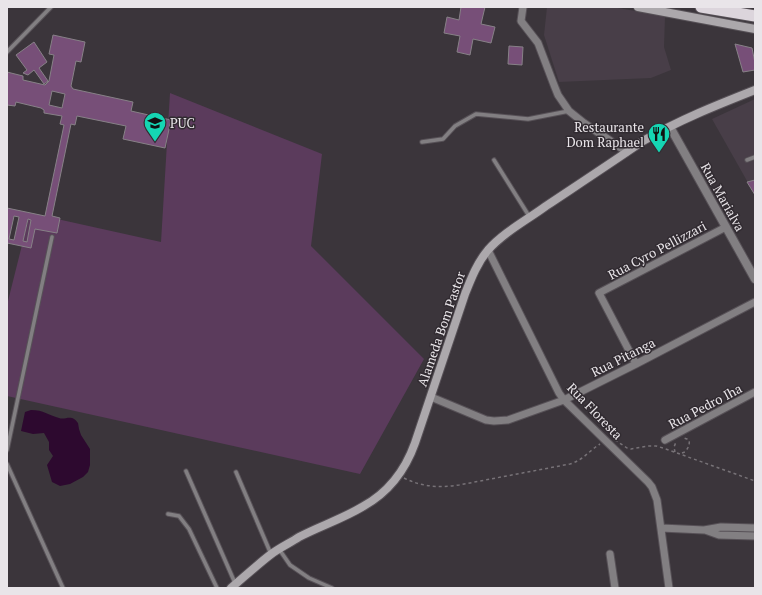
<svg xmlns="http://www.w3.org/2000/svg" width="762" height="595" font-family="'PT Serif',serif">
	<rect width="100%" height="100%" fill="#3b353b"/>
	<!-- built -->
	<path fill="#483e48" d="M547 7H612L665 16 664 47 671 70 651 78 559 82 544 35Z
		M755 99V195L712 119Z"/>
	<!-- green -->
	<path fill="#5b3b5c" d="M170 93 322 154 311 246 424 359 360 474 7 396V305L30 213 161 242Z"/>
	<!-- water -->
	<path fill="#2d092f" d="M31 410C44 410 48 415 59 418 64 420 69 416 74 419 75 419 78 423 78 423L79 429 81 435 90 449V465L88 472 83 477 70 484 60 486 52 482 47 465 53 456 49 450V442L44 433 33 434 21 431 25 412Z"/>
	<!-- building -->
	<path fill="#774f78" stroke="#878187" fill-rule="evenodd" d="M461 7H485L481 24 495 27 491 43 473 39 470 55 457 52 460 36 444 33 447 17 459 20Z
		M53 35 85 42 81 62 76 61 71 86 73 89 133 102 131 111 171 120 165 148 123 139 126 126 77 116 75 125 71 124 52 216 60 218 57 233 35 229 31 248 7 243V208L45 216 64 125 60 124 62 116 44 113V110L41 108 16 102 15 106 7 105V72L23 76V80L45 85 49 81 54 55 49 54ZM52 91 65 94 62 108 49 105ZM14 216 19 217 14 240 9 239ZM28 219 31 220 27 242 23 241Z
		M34 42 47 62 39 68 48 81 44 84 34 70 28 75 23 73 27 70 16 55Z
		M735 44 752 48 755 63V70L743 72Z
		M509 46 523 47 522 65 508 64Z
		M755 180V195L747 182Z"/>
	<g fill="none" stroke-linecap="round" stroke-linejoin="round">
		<!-- service casing -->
		<g stroke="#575157" stroke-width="5.5">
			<path id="service" d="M7 52 51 7
				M422 142 443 139 455 126 476 114 528 119 569 111
				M494 160 529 216
				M747 160 755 157
				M7 450 52 237
				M7 464 63 588
				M186 471 235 583
				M236 472 271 554
				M168 514 179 516 189 529 217 588
				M279 549 290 565 309 578 332 588"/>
		</g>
		<!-- minor casing -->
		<g stroke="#575157" stroke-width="9">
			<path id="minor" d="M523 7 521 21 538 43 554 85 558 95 569 111 584 123 627 152
				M488 250 559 393 564 400 648 482 652 487 657 500 669 588
				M636 364 599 293 726 227
				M431 397 486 420 494 421 508 420 564 400 636 364 755 302
				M665 440 755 392
				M661 528 704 530 721 527 755 528
				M705 530 719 535 755 536
				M610 554 615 588"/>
		</g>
		<!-- tertiary casing -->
		<g stroke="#575157" stroke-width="10">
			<path id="tertiary" d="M670 127 755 279"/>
		</g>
		<!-- secondary casing -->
		<g stroke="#575157" stroke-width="10">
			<path id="secondary" d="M638 7 755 29
				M231 588C244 577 257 565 270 555 279 548 290 543 299 537 320 526 342 519 362 507 388 493 405 471 415 443L465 294C471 279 477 263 488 250 504 232 527 220 546 206 579 184 611 163 643 141 679 120 717 105 755 90"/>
		</g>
		<!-- trunk casing -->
		<g stroke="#575157" stroke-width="13">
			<path id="trunk" d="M701 7 755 16"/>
		</g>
		<!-- path -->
		<path stroke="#777277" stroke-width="1.5" stroke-dasharray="3 3" stroke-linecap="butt" d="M615 440 627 448 631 449 648 446H656L663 448 755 481
			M675 452 674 447 676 442
			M682 453 685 452C688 448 690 445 689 440L687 439 684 438
			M404 478C422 487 440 488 459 485L570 464C583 460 589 451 600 444"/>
		<!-- service -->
		<use href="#service" stroke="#827f82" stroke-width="3.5"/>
		<!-- minor -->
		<use href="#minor" stroke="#827f82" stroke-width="7"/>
		<!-- tertiary -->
		<use href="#tertiary" stroke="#827f82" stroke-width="8"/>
		<!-- secondary -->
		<use href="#secondary" stroke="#aca8ac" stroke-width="8"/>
		<!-- trunk -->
		<use href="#trunk" stroke="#dcd5dc" stroke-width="11"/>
	</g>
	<!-- icons -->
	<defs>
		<g id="university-pin" transform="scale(1.15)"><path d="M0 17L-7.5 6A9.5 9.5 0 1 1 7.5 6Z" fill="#15d5b3" stroke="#312b31"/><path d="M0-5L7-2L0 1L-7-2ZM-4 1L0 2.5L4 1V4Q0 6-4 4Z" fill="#111"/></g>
		<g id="restaurant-pin" transform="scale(1.15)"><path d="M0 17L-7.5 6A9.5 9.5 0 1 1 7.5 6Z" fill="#15d5b3" stroke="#312b31"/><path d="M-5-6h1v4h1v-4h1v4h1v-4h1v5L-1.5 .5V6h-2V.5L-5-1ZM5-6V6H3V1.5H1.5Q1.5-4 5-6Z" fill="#111"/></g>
	</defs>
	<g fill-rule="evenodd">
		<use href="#university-pin" x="155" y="123"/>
		<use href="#restaurant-pin" x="659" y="134"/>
	</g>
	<g text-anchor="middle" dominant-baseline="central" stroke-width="3" stroke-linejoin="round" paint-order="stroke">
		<!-- poi labels -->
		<g font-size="13" fill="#e9e5e9" stroke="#312b31" text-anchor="start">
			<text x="170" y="123">PUC</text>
			<text x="644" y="127" text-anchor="end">Restaurante<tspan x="644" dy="15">Dom Raphael</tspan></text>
		</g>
		<!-- street labels -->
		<g font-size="13" fill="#e9e5e9" stroke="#312b31">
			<text transform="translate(723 197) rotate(61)">Rua Marialva</text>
			<text transform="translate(657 250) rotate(-28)">Rua Cyro Pellizzari</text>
			<text transform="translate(441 329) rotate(-71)">Alameda Bom Pastor</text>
			<text transform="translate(623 357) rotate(-27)">Rua Pitanga</text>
			<text transform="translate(705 406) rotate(-28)">Rua Pedro Iha</text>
			<text transform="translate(595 411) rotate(46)">Rua Floresta</text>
		</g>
	</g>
	<!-- border -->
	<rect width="762" height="595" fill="none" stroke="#e9e5e9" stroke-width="16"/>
</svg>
